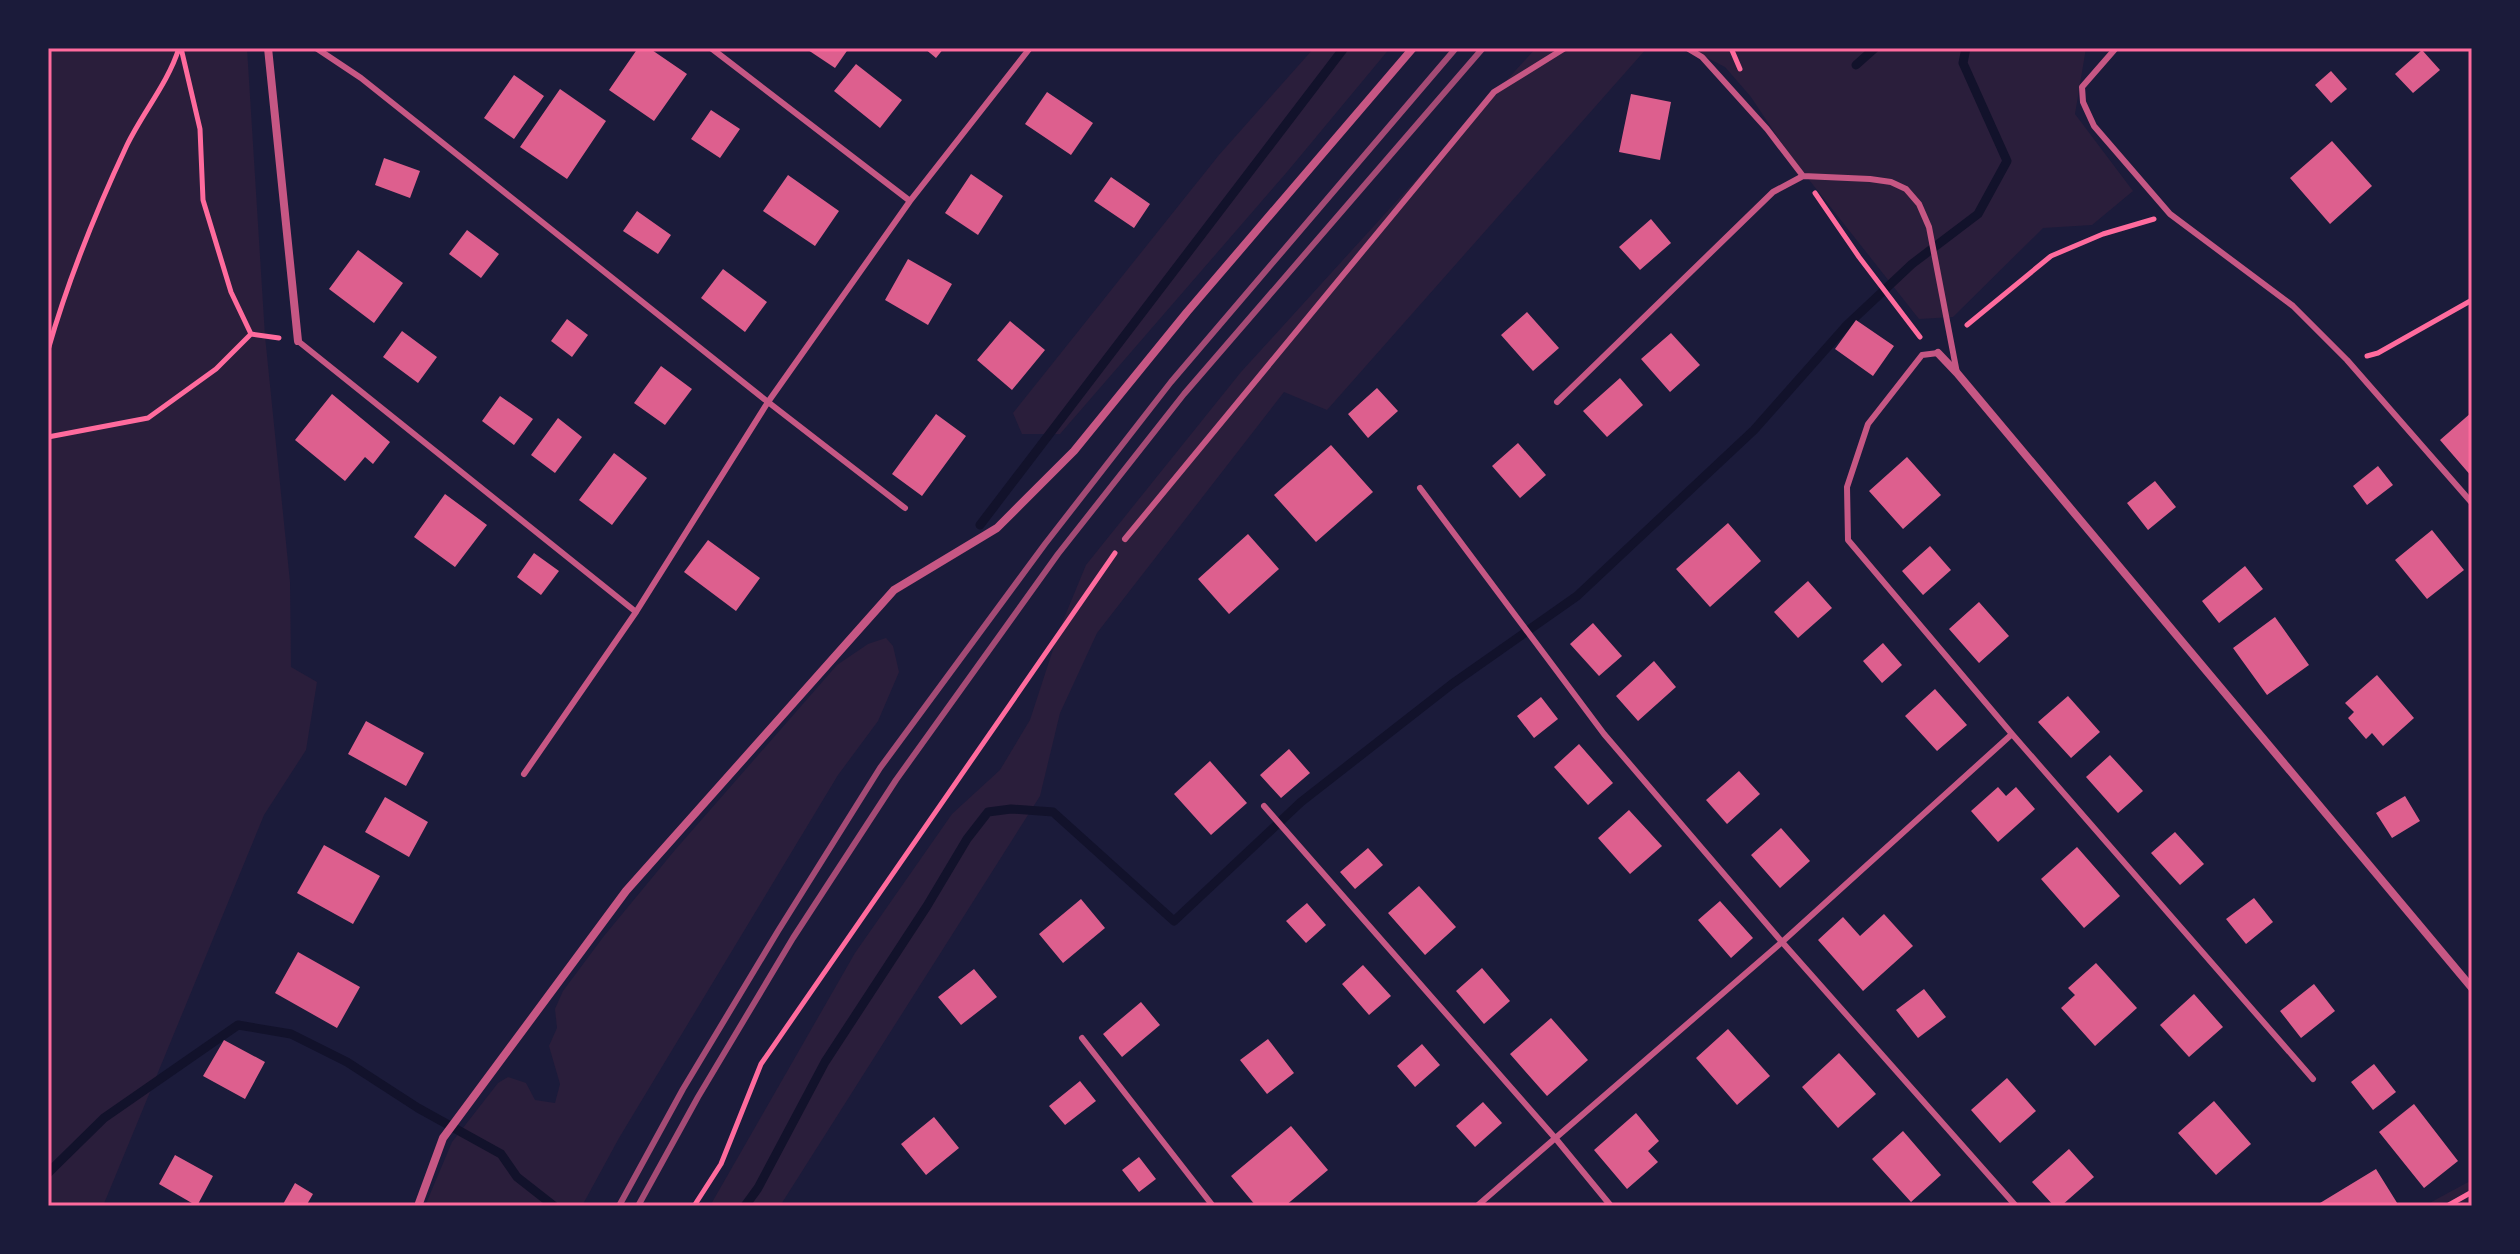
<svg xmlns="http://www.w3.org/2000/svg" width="2520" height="1254" font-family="'Sofia Sans Condensed',sans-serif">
	<rect width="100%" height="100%" fill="#1b1b3a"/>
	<!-- green -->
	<path fill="#2a1e3b" d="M48 48H247L265 336 290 582 291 667 317 682 306 750 264 815 103 1206H48Z
		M1314 48H1390L1287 172 1060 434H1022L1013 413 1219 155Z
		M1536 48H1647L1327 410 1284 392 1097 633 1060 713 1040 796 780 1206H710L855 953 952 814 1000 770 1030 720 1060 628 1086 565 1241 372Z
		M1688 48H2086L2075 114 2133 191 2092 225 2043 228 1953 317 1919 319 1791 157 1751 97 1725 67Z
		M886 638 893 646 899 672 878 721 838 775 619 1138 582 1206H425L452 1142 498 1083 508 1077 526 1083 535 1100 555 1103 560 1084 549 1046 557 1028 555 1009 563 991 604 936 675 850 837 665 868 644Z
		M2472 1180V1206H2424Z"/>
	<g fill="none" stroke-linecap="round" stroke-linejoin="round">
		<!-- stream -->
		<path stroke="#12122b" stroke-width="9" d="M1856 65 1875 48
			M980 525 1344 48
			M48 1173 104 1118 238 1025 291 1034 347 1062 418 1108 501 1154 517 1177 554 1206
			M745 1206 758 1188 825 1062 927 906 967 839 988 812 1011 809 1053 812 1174 921 1301 802 1452 684 1577 596 1754 430 1847 325 1912 264 1978 214 2007 161 1963 63 1966 48"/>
	</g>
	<!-- building -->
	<path fill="#dd5f8e" d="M638 48H649L687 74 654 121 609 90Z
		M805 48H849L835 68Z
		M924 48H944L936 58Z
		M2422 50 2440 70 2413 93 2395 74Z
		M856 64 902 100 880 128 834 91Z
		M2331 71 2347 89 2331 103 2315 85Z
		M514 75 544 96 514 139 484 118Z
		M560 89 606 121 567 179 520 147Z
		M1047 92 1093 123 1071 155 1025 124Z
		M1631 94 1671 102 1660 160 1619 152Z
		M711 110 740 129 720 158 691 139Z
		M2332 141 2372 186 2330 224 2290 178Z
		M384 158 420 171 410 198 375 185Z
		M971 174 1003 196 978 235 945 213Z
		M788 175 839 211 815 246 763 211Z
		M1111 177 1150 204 1134 228 1094 201Z
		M637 211 671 235 658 254 623 231Z
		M1651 219 1671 243 1640 270 1619 247Z
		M467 230 499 254 481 278 449 254Z
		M358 250 403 283 374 323 329 289Z
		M908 259 952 284 928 325 885 300Z
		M723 269 767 302 745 332 701 298Z
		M1527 312 1559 348 1533 371 1501 335Z
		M567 319 588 335 572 357 551 341Z
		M1856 320 1894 346 1873 376 1835 349Z
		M1010 321 1045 350 1012 390 977 360Z
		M402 331 437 357 418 383 383 357Z
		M1671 333 1700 365 1670 392 1641 359Z
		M661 366 692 389 665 425 634 403Z
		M1620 378 1643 405 1607 437 1583 411Z
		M1377 388 1398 411 1368 438 1348 414Z
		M332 394 390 442 373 464 365 457 345 481 295 440Z
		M500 396 533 419 514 445 482 421Z
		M2472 412V477L2440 440Z
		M936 414 966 436 922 496 892 474Z
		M558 418 582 437 555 473 531 455Z
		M1518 443 1546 475 1520 498 1492 466Z
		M1331 445 1373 492 1316 542 1274 495Z
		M614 453 647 478 612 525 579 500Z
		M1907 457 1941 495 1903 529 1869 491Z
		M2378 466 2393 485 2367 505 2353 486Z
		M2155 481 2176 507 2148 530 2127 503Z
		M445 494 487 525 455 567 414 537Z
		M1728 523 1761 561 1710 607 1676 569Z
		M2432 530 2464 570 2427 599 2395 560Z
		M1248 534 1279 569 1229 614 1198 579Z
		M708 540 760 578 736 611 684 572Z
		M1930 546 1951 570 1923 595 1902 571Z
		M534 553 559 571 541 595 517 577Z
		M2245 566 2263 589 2219 623 2202 601Z
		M1808 581 1832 608 1798 638 1774 612Z
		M1979 602 2009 636 1979 663 1949 629Z
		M2275 617 2309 665 2267 695 2233 648Z
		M1593 623 1622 656 1599 676 1570 644Z
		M1883 643 1902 665 1882 683 1863 661Z
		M1654 661 1676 687 1638 721 1616 696Z
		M2377 675 2414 718 2383 746 2372 733 2366 739 2348 718 2354 712 2345 703Z
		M1935 689 1967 725 1937 751 1905 716Z
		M2068 696 2100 732 2071 758 2038 722Z
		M1541 697 1558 719 1534 738 1517 716Z
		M366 721 424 753 406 786 348 754Z
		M1579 744 1613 783 1588 805 1554 767Z
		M1289 749 1310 773 1281 798 1260 775Z
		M2110 755 2143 791 2118 813 2086 777Z
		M1210 761 1247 803 1211 835 1174 794Z
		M1739 771 1760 794 1727 824 1706 800Z
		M1998 787 2006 796 2016 787 2035 809 1998 842 1971 811Z
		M2405 796 2420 821 2392 838 2376 813Z
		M385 797 428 822 409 857 365 832Z
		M1629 810 1662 846 1630 874 1598 838Z
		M1781 828 1810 861 1780 888 1751 855Z
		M2175 832 2204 864 2180 885 2151 853Z
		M324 845 380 876 353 924 297 893Z
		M2077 847 2120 896 2084 928 2041 879Z
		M1368 848 1383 865 1355 889 1340 872Z
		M1419 886 1456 927 1425 955 1388 913Z
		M2254 898 2273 922 2246 944 2226 919Z
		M1081 899 1105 928 1063 963 1039 934Z
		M1720 901 1753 938 1731 958 1698 920Z
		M1307 903 1326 925 1306 943 1286 921Z
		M1884 914 1913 946 1863 991 1818 940 1843 917 1860 936Z
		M298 952 360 987 337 1028 275 993Z
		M2096 963 2137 1008 2095 1046 2061 1008 2075 995 2068 988Z
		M1363 965 1391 996 1369 1015 1342 984Z
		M1482 968 1510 1001 1484 1024 1456 991Z
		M974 969 997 997 961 1025 938 997Z
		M2314 984 2335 1011 2301 1038 2280 1011Z
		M1924 989 1946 1017 1918 1038 1896 1010Z
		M2194 994 2223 1027 2189 1057 2160 1025Z
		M1141 1002 1160 1025 1122 1057 1103 1034Z
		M1551 1018 1588 1060 1547 1096 1510 1054Z
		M1728 1029 1770 1076 1737 1105 1696 1058Z
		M1268 1039 1294 1073 1267 1094 1240 1060Z
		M224 1040 265 1062 245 1099 203 1076Z
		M1422 1044 1440 1065 1415 1087 1397 1066Z
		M1839 1053 1876 1094 1838 1128 1802 1087Z
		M2374 1064 2396 1092 2373 1110 2351 1082Z
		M2007 1078 2036 1111 2000 1143 1971 1110Z
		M1080 1081 1096 1101 1065 1125 1049 1106Z
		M2214 1101 2251 1144 2216 1175 2178 1133Z
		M1483 1102 1502 1123 1475 1147 1456 1126Z
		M2414 1104 2458 1161 2424 1188 2379 1132Z
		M1636 1113 1659 1141 1648 1151 1658 1162 1627 1189 1594 1150Z
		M934 1117 959 1148 926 1175 901 1144Z
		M1291 1126 1328 1170 1285 1206H1256L1231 1176Z
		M1903 1131 1941 1175 1911 1202 1872 1159Z
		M2069 1149 2094 1177 2061 1206H2054L2032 1182Z
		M175 1155 213 1176 197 1206 159 1184Z
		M1139 1157 1156 1179 1139 1192 1122 1170Z
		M2376 1169 2399 1206H2322L2320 1203Z
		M295 1183 313 1194 306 1206H282Z"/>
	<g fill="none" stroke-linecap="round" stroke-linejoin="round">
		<!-- path -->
		<path stroke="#ff6b9d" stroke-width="5" d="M181 48 200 129 203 200 231 292 251 334
			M1731 48 1740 69
			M1815 193 1859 257 1920 337
			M1967 325 2051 256 2103 234 2154 219
			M48 350C68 280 96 211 127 145 143 112 168 83 179 48
			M2367 356 2378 353 2472 300
			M48 437 148 418 216 369 251 334 279 338
			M694 1206 721 1164 761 1064 1115 553
			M2447 1206 2472 1192"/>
		<!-- service -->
		<path stroke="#c65784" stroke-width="6" d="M316 48 361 78 768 402 905 508
			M711 48 910 201
			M1687 48 1702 57 1767 129 1803 176
			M2116 48 2082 87 2083 102 2094 126 2170 214 2293 306 2347 360 2472 503
			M298 341 636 612
			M1557 402 1773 192 1803 176 1870 179 1891 182 1906 189 1919 204 1929 227 1957 373
			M1420 488 1604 734 1782 942 2016 1206
			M1125 539 1494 92 1565 48
			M2012 734 2313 1079
			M524 774 636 612 768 402 910 201 1030 48
			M1264 806 1556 1139 1611 1206
			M1082 1038 1213 1206
			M1477 1206 1782 942 2012 734 1848 540 1847 487 1868 424 1922 355 1938 353"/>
		<!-- minor -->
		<path stroke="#c65784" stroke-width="8" d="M268 48 298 341
			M1938 353 1957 373 2472 988
			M418 1206 443 1138 626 891 894 590 997 528 1074 451 1187 312 1413 48"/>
		<!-- rail -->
		<path stroke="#a44b75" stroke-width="6" d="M619 1206 683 1089 778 931 880 768 1045 544 1171 382 1456 48
			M638 1206 698 1097 793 938 896 780 1058 554 1184 394 1483 48"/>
	</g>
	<!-- border -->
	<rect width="2520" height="1254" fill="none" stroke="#1b1b3a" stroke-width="100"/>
	<rect x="50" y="50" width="2420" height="1154" fill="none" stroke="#ff6b9d" stroke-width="3"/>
</svg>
